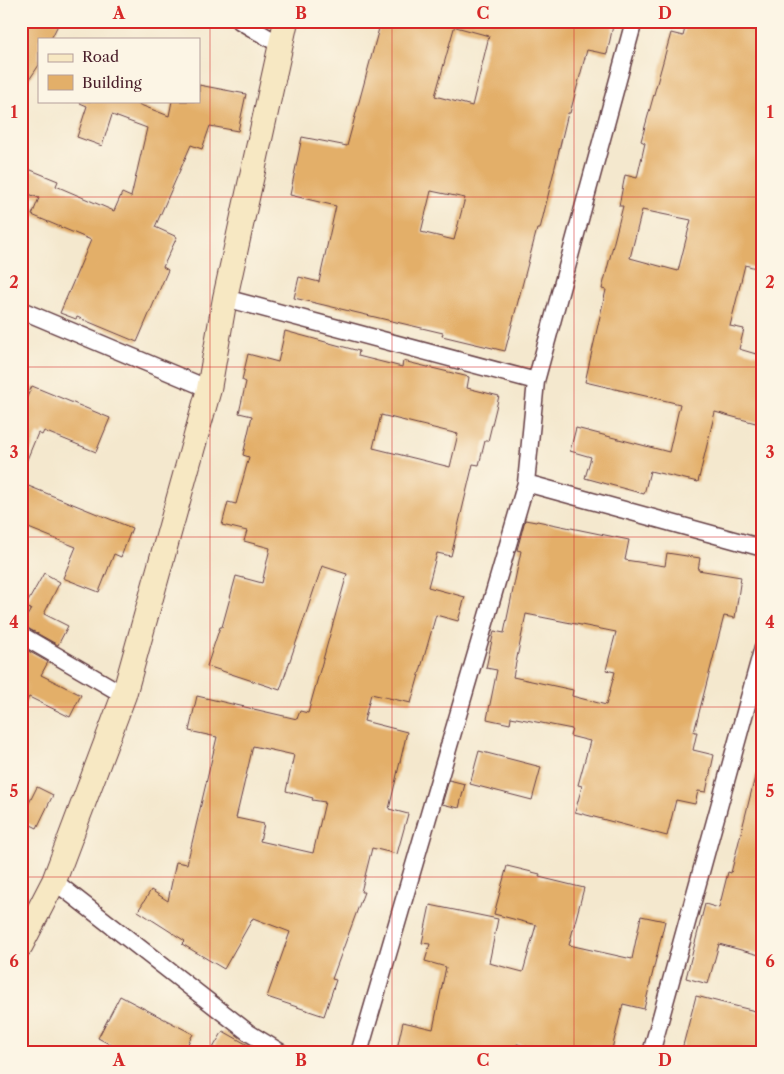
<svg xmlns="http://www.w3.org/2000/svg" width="784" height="1074" font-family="'Libre Caslon Text',serif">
	<rect width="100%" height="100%" fill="#fcf5e5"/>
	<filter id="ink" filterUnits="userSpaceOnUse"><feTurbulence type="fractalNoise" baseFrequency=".02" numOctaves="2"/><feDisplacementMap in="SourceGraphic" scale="10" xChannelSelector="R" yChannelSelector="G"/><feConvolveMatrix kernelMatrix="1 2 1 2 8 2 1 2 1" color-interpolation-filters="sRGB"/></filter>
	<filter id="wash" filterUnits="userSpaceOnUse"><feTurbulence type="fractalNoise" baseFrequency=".0096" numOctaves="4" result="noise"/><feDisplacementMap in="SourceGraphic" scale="20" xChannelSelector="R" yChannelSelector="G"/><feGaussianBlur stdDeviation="1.12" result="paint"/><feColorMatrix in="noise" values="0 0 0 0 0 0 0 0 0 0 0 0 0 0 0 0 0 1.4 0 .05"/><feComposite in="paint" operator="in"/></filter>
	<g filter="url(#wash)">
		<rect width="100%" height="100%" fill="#f4e8ce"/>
		<g id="blocks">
			<!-- building -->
			<path fill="#e3af69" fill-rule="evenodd" d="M21 21H60L51 39H39V65L21 92Z
				M381 21H456L435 96 472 106 489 36 456 27 457 21H614L607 54 587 50 570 113H568L540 229H537L505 351 442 336 443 333 294 298 299 277 319 282 336 206 290 195 302 137 347 146ZM431 191 465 198 454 240 421 232Z
				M687 21H744L763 27V270L745 265 730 326 744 329 739 349 763 356V425L715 412 698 482 650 471 644 494 585 478 591 457 570 451 576 428 669 452 680 404 585 382 606 290 602 289 623 206H619L625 175 637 178 645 143 641 141 671 33 683 36ZM642 210 691 220 678 271 630 258Z
				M199 85 246 94 238 131 210 126 202 149 191 145 155 227 177 237 163 267 168 270 137 342 77 317 76 319 60 313 91 240 32 215 39 198 21 191V166L58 181 56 186 114 211 122 193 131 197 147 128 112 115 102 146 77 137 87 106 80 103V101H130L169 116 172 101H199Z
				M285 331 359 351 358 356 402 367 403 361 469 377 467 388 499 396 488 441H485L479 465 473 464 451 556 437 553 428 587 465 597 458 621 436 615 411 703 371 694 364 721 407 732 389 809 408 814 397 854 372 848 361 892H364L332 979 336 980 324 1016 267 997 290 932 253 918 224 969 182 944 185 941 138 911 151 890 168 901 176 862 187 864 217 737 189 731 197 696 297 719 300 711 308 713 347 574 322 566 280 690 207 666 220 627H222L236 576 262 583 270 548 244 541 247 531 222 525 228 502 236 504 249 457 243 455 252 416 239 413 246 382 242 380 248 354 278 362ZM381 415 458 434 450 467 373 448ZM253 746 294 755 286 791 313 798 312 800 325 802 313 853 260 841 264 824 236 818Z
				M32 386 110 418 96 452 44 431 42 435 38 433 21 474V410Z
				M21 483 132 528 121 557 114 554 99 592 63 578 76 547 21 525Z
				M525 520 536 522 537 521 629 540 625 560 665 566 667 553 700 558 698 570 741 577 735 618 724 616 694 732H697L693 750 714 755 706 792 698 791 695 804 676 800 667 836 575 812 582 786 578 785 590 741 570 736 572 729 511 717 510 724 487 719 497 670 486 668 494 631 504 633 521 551 517 550ZM526 614 616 632 606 670 615 672 606 705 572 696 573 690 513 677Z
				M44 573 60 582 44 614 68 626 58 645 22 625 31 609 25 607Z
				M21 647 48 662 41 675 81 695 70 717 29 697 21 711Z
				M479 751 541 767 532 800 470 784Z
				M756 773 763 774V956L719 944 708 984 686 978 705 904 719 908 728 872 731 873Z
				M449 780 465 784 459 808 442 804Z
				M37 787 53 795 37 828 21 820V801L28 805Z
				M507 866 540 874 539 877 584 888 569 945 632 959 641 916 665 921 644 1009 623 1004 611 1053H554L517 1044 514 1053H396L403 1022 433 1029 446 967 425 961 430 944 422 943 430 905 498 919 489 963 523 972 536 925 494 914Z
				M120 996 193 1034 183 1053H126L98 1038Z
				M696 996 763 1013V1053H681Z
				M223 1031 262 1053H210Z"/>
		</g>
	</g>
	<g filter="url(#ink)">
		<use href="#blocks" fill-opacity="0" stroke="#643d43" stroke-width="1"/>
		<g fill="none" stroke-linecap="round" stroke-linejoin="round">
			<!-- street casing -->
			<g stroke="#643d43" stroke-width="19">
				<path id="street" d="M240 21 282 46
					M225 298 536 381
					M21 310 209 389
					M526 483 763 548
					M21 635 124 695
					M54 881 249 1033 282 1053
					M359 1053 526 483 536 381 634 21
					M651 1053 763 647"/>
			</g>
			<!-- secondary casing -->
			<g stroke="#643d43" stroke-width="26">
				<path id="secondary" d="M21 945 54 881 124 695 209 389 225 298 286 21"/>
			</g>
			<!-- street -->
			<use href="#street" stroke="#fff" stroke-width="16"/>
			<!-- secondary -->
			<use href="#secondary" stroke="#f7e8c3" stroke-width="24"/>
		</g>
	</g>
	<!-- grid -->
	<path fill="none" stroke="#d62828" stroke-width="1" stroke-opacity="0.55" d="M210 21V1053M392 21V1053M574 21V1053M21 197H763M21 367H763M21 537H763M21 707H763M21 877H763"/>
	<!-- margin -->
	<rect width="784" height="1074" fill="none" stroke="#fcf5e5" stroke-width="55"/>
	<!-- legend -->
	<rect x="38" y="38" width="162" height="65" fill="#fcf5e5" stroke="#b59f9b"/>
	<rect x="48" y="54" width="25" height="8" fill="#f7e8c3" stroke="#b59f9b"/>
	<text x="82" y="62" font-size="15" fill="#4a1f2b">Road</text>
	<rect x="48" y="75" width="25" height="15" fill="#e3af69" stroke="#b59f9b"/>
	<text x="82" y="88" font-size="15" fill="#4a1f2b">Building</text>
	<rect x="28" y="28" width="728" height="1018" fill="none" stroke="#d62828" stroke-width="2"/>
	<g font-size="16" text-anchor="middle" font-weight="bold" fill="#d62828">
		<text x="119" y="19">A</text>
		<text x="301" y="19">B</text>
		<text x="483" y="19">C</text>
		<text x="665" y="19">D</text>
		<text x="14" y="118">1</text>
		<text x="770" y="118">1</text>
		<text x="14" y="288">2</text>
		<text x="770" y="288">2</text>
		<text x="14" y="458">3</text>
		<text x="770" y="458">3</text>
		<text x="14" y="628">4</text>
		<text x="770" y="628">4</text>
		<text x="14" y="797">5</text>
		<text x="770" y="797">5</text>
		<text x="14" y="967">6</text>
		<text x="770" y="967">6</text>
		<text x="119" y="1066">A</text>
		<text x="301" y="1066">B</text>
		<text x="483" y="1066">C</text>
		<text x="665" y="1066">D</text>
	</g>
</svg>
